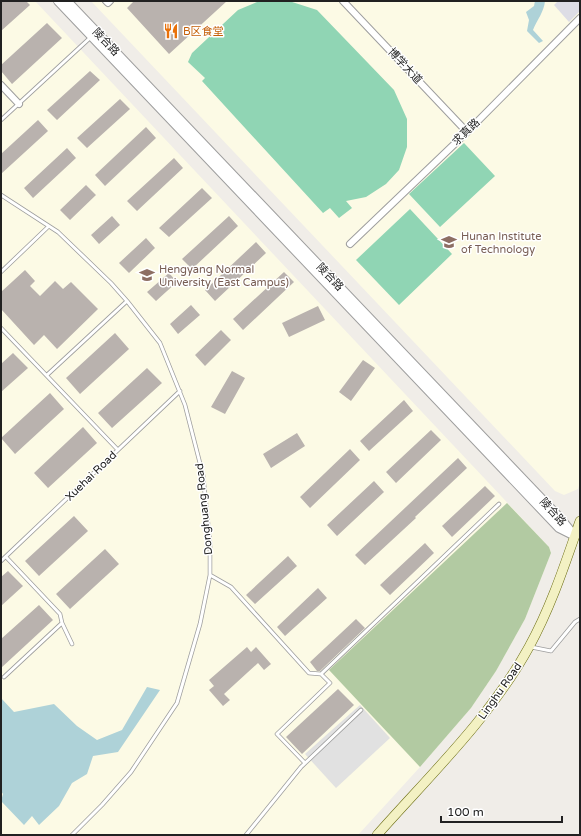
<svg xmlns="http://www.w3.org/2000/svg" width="581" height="836" font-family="'Varela Round','Noto Sans SC',sans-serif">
	<rect width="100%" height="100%" fill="#f0ede8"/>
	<!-- education -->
	<path fill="#fcfae5" d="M1 1H35L549 547 551 553 525 619 496 671 471 708 420 767 358 835H1Z
		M91 1H580V482L578 489 564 495 555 491Z"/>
	<!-- forest -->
	<path fill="#b2caa2" d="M507 503 549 547 551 553 525 619 496 671 471 708 420 767 329 670Z"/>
	<!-- pitch -->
	<path fill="#90d5b4" d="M266 1H289L317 10 394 90 407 119V147L399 170 386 184 366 197 346 201 352 208 339 218 330 208 323 213 202 81 205 78 188 62 192 53 238 10 257 2Z
		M464 143 495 176 440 227 409 194Z
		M410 209 452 254 399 305 356 260Z"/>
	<!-- parking -->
	<path fill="#e1e1e1" d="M360 705 390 738 336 788 305 754Z"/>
	<!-- plaza -->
	<path fill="#dddde5" d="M558 1H580V11L569 22 554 5Z"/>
	<!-- water -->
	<path fill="#aed2d8" d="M535 1H545C544 12 537 20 533 30L543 41 539 43 527 31 529 20 526 12 534 6Z
		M147 687 160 690 118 752 93 756 87 774 72 783 59 806 39 825 32 816 24 825 1 801 3 794 1 791V698L14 712 54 704 77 726 97 740 122 730Z"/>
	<!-- building -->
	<path fill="#b9b2ae" d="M1 1H26L30 5 1 31Z
		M134 1H227L169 54 127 8Z
		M47 23 62 38 12 84 1 71V65Z
		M90 71 100 80 57 120 47 110Z
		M120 99 130 109 87 148 77 138Z
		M38 120 48 131 1 174V154Z
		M146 127 156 138 105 186 95 175Z
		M67 148 76 158 33 198 24 188Z
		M174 158 183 168 137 211 127 201Z
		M86 185 96 195 70 220 60 210Z
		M202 188 212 198 169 237 159 228Z
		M112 216 120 225 99 244 91 235Z
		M229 216 238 226 192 269 182 259Z
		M146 238 155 248 129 273 119 263Z
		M256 242 266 253 215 301 205 290Z
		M25 270 35 281 30 286 40 296 55 281 63 289 71 282 98 309 57 349 44 335 34 345 1 309V292Z
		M284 272 294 282 243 330 233 319Z
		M169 273 177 282 156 301 147 292Z
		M191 305 200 315 178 334 170 324Z
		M318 306 325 320 289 337 282 323Z
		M221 330 231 340 205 366 195 355Z
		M115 333 129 349 80 394 66 378Z
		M13 353 28 368 1 392V364Z
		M363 360 375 368 351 401 339 392Z
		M147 368 162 383 112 428 98 413Z
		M232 371 245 378 225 414 211 407Z
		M50 393 64 409 15 454 1 438Z
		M404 400 413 411 369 451 360 441Z
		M83 427 97 443 48 488 34 473Z
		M431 430 441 440 396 483 386 472Z
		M297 433 305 446 271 468 263 454Z
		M350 449 360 460 310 508 300 497Z
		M458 458 467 468 415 517 416 518 365 565 355 555Z
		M374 481 384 492 337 536 327 525Z
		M485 486 495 496 452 537 442 526Z
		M74 516 88 531 39 576 25 561Z
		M425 543 434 553 390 595 380 585Z
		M105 549 119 564 70 609 56 594Z
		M288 556 297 566 255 604 246 595Z
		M8 571 23 586 1 606V577Z
		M318 588 327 598 285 636 277 627Z
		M39 605 53 620 1 668V639Z
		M356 619 365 628 320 671H317L310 662Z
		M247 647 251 652 256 647 271 664 264 670 258 663 224 694 230 700 223 706 209 690 214 686 209 680Z
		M338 689 354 705 302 754 286 737Z"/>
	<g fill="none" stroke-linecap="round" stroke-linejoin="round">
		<!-- service casing -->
		<g stroke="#9e9e9e" stroke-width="4.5">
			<path id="service" d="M1 120 91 37
				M1 195 58 232 111 283 127 301 160 343 185 405 203 475 210 543V575L200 624 177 703 131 772 102 805 72 835
				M1 272 49 226
				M1 328 118 450
				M47 375 127 301
				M1 561 180 391
				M210 575 231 587 309 673 321 674
				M62 623 72 644
				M531 647 551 651 575 622 580 619
				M4 677 62 623 60 614 6 557
				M305 763 277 734 330 683 321 674 499 504
				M246 835 301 767 361 710"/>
		</g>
		<!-- minor casing -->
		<g stroke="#9e9e9e" stroke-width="8">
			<path id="minor" d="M106 1 108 3 110 1
				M343 1 467 132
				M1 85 19 104
				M350 244 467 132 580 18"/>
		</g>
		<!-- tertiary casing -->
		<g stroke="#9e9e9e" stroke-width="10">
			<path id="tertiary" d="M58 1 559 528 575 536
				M67 1 560 518 573 534"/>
		</g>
		<!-- secondary casing -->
		<g stroke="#6b6d12" stroke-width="10">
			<path id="secondary" d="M377 835C430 775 490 718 529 647 551 607 565 564 580 521"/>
		</g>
		<!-- service -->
		<use href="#service" stroke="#fff" stroke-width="3"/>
		<!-- minor -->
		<use href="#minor" stroke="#fff" stroke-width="6"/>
		<!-- tertiary -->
		<use href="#tertiary" stroke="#fff" stroke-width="8"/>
		<!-- secondary -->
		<use href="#secondary" stroke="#f3f1c3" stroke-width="9"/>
	</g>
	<!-- icons -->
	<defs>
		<g id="restaurant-bare" transform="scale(1.2)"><path d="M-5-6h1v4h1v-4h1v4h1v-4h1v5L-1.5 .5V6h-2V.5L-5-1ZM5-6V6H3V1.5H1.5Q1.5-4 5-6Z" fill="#e8710a" stroke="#fff" stroke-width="2.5" paint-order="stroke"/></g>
		<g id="university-bare" transform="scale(1.2)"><path d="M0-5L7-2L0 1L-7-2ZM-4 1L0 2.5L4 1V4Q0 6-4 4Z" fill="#8d6e63" stroke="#fff" stroke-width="2.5" paint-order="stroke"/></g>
	</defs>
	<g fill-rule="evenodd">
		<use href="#restaurant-bare" x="171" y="31"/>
		<use href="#university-bare" x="449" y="242"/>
		<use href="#university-bare" x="147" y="275"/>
	</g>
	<g text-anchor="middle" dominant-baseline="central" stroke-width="3" stroke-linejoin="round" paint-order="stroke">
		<!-- food labels -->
		<g font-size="11" fill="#c56008" stroke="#fff" text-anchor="start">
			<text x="183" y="31">B区食堂</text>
		</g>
		<!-- street labels -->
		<g font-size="11" fill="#212121" stroke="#fff">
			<text transform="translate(106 42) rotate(46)">陵合路</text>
			<text transform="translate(405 66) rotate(47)">博学大道</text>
			<text transform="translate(466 132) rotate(-44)">求真路</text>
			<text transform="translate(330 277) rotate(46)">陵合路</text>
			<text transform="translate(91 476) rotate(-44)">Xuehai Road</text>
			<text transform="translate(204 509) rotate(-96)">Donghuang Road</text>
			<text transform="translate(553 512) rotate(48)">陵合路</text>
			<text transform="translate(500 691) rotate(-55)">Linghu Road</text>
		</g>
		<!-- education labels -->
		<g font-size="11" fill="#785e54" stroke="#fff" text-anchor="start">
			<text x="461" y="236">Hunan Institute<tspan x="461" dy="13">of Technology</tspan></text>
			<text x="159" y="269">Hengyang Normal<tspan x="159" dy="13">University (East Campus)</tspan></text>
		</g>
	</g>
	<!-- border -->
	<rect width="581" height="836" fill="none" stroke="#212121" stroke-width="4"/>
	<!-- scale -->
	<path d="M441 816v6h121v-6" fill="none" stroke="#212121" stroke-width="2"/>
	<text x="447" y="816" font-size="12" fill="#212121" stroke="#ffffff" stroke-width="3" paint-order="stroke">100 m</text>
</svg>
